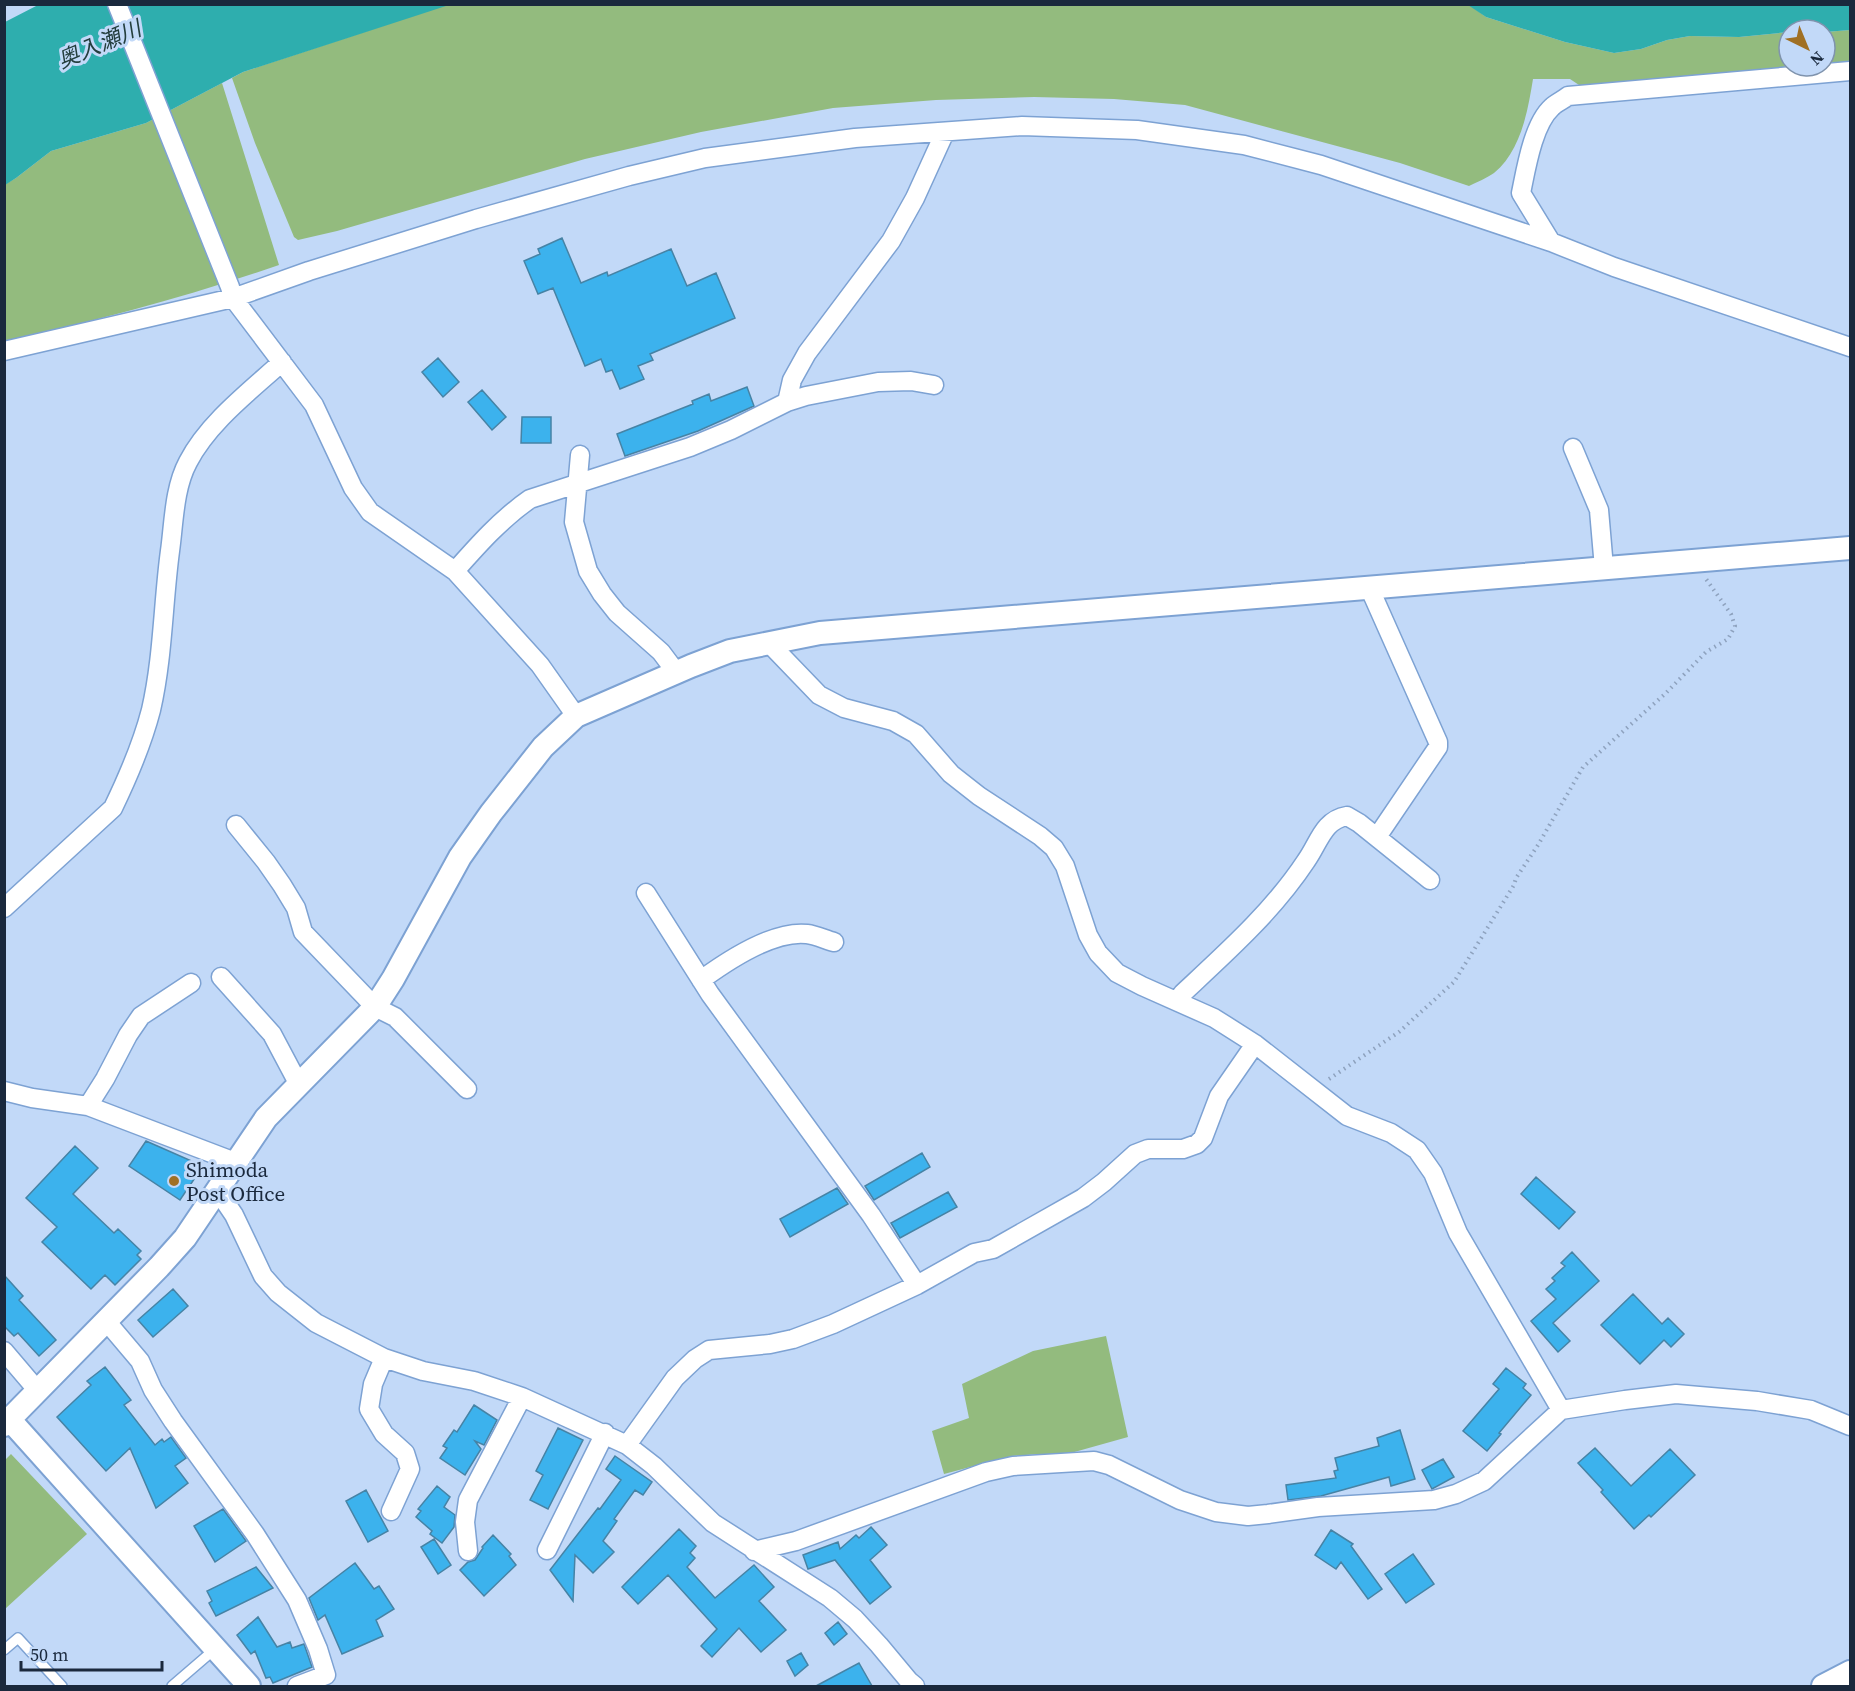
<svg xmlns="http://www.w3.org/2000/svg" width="1855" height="1691" font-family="'Source Serif 4','Noto Sans JP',serif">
	<rect width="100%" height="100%" fill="#c2d9f8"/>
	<!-- green -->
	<path fill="#93bb7e" d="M449 4H1468L1486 17 1565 42 1614 53 1641 49 1667 40 1690 36 1739 37 1789 32V66H1817L1582 87 1570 79H1533C1528 110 1521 151 1494 173 1487 178 1477 182 1469 186L1400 163 1185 105 1114 99 1034 97 936 100 833 108 701 132 585 159 337 231 298 240 294 237 255 143 232 78 243 72Z
		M1850 30V62L1825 65V32Z
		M222 83 279 265C189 296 97 321 5 341L4 185 16 178 51 151 146 123Z
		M1106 1336 1128 1437 1053 1458 1039 1454 1012 1456 944 1474 932 1431 969 1418 962 1384 1033 1351Z
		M11 1454 87 1534 5 1609 4 1461Z"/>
	<!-- water -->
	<path fill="#2eaeae" d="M38 5H449L243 72 146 123 51 151 16 178 5 185V22Z
		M1468 5H1850V30L1825 32V30H1789V32L1739 37 1690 36 1667 40 1641 49 1614 53 1565 42 1486 17Z"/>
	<!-- building -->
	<path fill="#3cb2ed" stroke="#4683a5" stroke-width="1.5" d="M562 238 581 283 607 272 608 276 671 249 687 286 716 273 735 318 650 354 653 360 638 366 644 379 620 389 612 370 606 372 601 359 585 366 553 288 538 294 524 261 540 254 538 249Z
		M438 358 459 382 443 397 422 372Z
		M747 387 754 406 698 431 625 456 617 434 693 404 692 401 709 394 711 401Z
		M482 390 506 417 492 430 468 402Z
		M522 417H551V443H521Z
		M146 1141 203 1166 180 1200 129 1166Z
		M75 1146 98 1168 73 1194 114 1233 118 1229 141 1251 137 1255 141 1259 115 1285 105 1275 91 1289 42 1242 57 1227 26 1198Z
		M922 1153 930 1167 874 1200 865 1186Z
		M1536 1177 1575 1212 1559 1229 1521 1194Z
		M837 1188 848 1204 790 1237 780 1219Z
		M948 1192 957 1207 900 1238 891 1223Z
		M1572 1252 1599 1281 1553 1323 1570 1341 1558 1352 1531 1321 1556 1299 1546 1289 1555 1281 1552 1278 1565 1266 1561 1263Z
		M4 1275 23 1296 19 1300 56 1340 39 1356 18 1333 14 1336 4 1326Z
		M173 1289 188 1306 153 1337 138 1320Z
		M1633 1294 1662 1324 1668 1318 1684 1334 1671 1347 1664 1340 1640 1364 1601 1325Z
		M105 1367 131 1400 124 1405 155 1445 162 1439 164 1442 171 1437 186 1458 175 1466 188 1483 156 1508 130 1448 106 1471 57 1417 91 1385 87 1381Z
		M1506 1368 1526 1384 1523 1388 1531 1395 1499 1433 1501 1434 1487 1451 1463 1431 1499 1389 1493 1384Z
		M474 1405 497 1420 484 1445 475 1441 481 1449 465 1475 440 1458 447 1448 443 1446 454 1430 457 1432Z
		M558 1428 583 1440 548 1509 530 1500 543 1475 536 1471Z
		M1400 1430 1415 1479 1391 1486 1389 1477 1321 1496 1288 1500 1286 1485 1336 1478 1334 1471 1338 1470 1335 1458 1379 1446 1377 1438Z
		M1595 1448 1631 1486 1670 1449 1695 1475 1651 1517 1649 1515 1634 1529 1601 1492 1603 1490 1578 1463Z
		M615 1456 652 1482 643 1495 635 1490 614 1519 617 1521 603 1541 614 1552 593 1573 575 1555 573 1601 550 1570 598 1508 600 1509 621 1480 606 1469Z
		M1443 1459 1454 1477 1432 1489 1422 1470Z
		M437 1486 450 1497 444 1507 455 1515 454 1527 442 1543 430 1534 432 1531 416 1517 421 1511 418 1509Z
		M366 1490 388 1531 368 1542 346 1501Z
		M223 1509 246 1541 215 1562 194 1526Z
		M871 1527 887 1545 870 1560 891 1587 870 1604 835 1560 808 1569 803 1555 838 1542 840 1549 856 1535 859 1538Z
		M679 1529 696 1546 690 1553 695 1558 687 1567 715 1598 754 1565 774 1587 759 1601 786 1630 761 1652 739 1628 712 1657 701 1646 717 1629 668 1575 638 1604 622 1587Z
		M1331 1530 1353 1544 1351 1546 1382 1589 1368 1599 1341 1562 1336 1569 1315 1555Z
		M493 1535 511 1554 509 1556 516 1565 484 1596 460 1570 468 1562 475 1560 483 1548 482 1547Z
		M434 1539 451 1565 438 1574 421 1547Z
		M1413 1554 1434 1584 1406 1603 1385 1574Z
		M355 1563 374 1589 379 1586 394 1609 376 1620 383 1636 342 1654 325 1615 318 1620 309 1598Z
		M256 1567 273 1588 216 1616 209 1603 212 1601 207 1591Z
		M258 1617 277 1647 290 1642 292 1648 304 1644 312 1667 273 1683 270 1677 266 1678 255 1651 251 1654 237 1635Z
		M838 1622 847 1634 834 1645 825 1633Z
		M801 1653 808 1665 795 1676 787 1661Z
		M859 1663 872 1686H816Z"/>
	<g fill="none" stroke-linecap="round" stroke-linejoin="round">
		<!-- service casing -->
		<g stroke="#7da2d3" stroke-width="12">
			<path id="service" d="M4 1650 18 1638 62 1686
				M172 1686 215 1649"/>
		</g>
		<!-- minor casing -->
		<g stroke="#7da2d3" stroke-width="21">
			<path id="minor" d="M117 4 230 287 233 298 314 405 353 488 370 512 455 571 540 665 576 716
				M1551 242 1521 193C1526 169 1533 124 1552 107 1556 103 1563 100 1568 96L1850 71
				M4 351 233 298 309 271 476 219 629 176 705 158 855 138 1022 126 1137 130 1244 145 1321 165 1551 242 1614 267 1850 347
				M787 402 792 380 807 353 891 241 915 198 945 132
				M1573 448 1599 510 1604 568
				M580 455 574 522 588 571 602 594 617 613 661 652 676 672
				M455 571C478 545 501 519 530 499L690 447 731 430 787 402 806 396 878 382 911 381 934 385
				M1369 587 1438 742V747L1377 837
				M768 642 819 695 844 708 893 721 916 734 951 774 979 796 1040 836 1054 848 1065 866 1088 935 1098 953 1117 973 1142 986 1214 1018 1255 1044 1347 1116 1391 1133 1417 1150 1433 1173 1458 1233 1561 1410
				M236 825 266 862 282 885 296 908 303 932 375 1007 395 1017 467 1089
				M646 893 710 994 871 1215 917 1285
				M4 908 113 808C127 779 143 741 151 710 163 658 163 603 170 551 174 522 174 488 188 462 208 423 250 391 282 362
				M221 977 272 1034 298 1083
				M701 980C727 961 773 930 807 934 816 935 826 940 834 942
				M1177 1001 1183 993C1227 952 1273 911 1306 861 1319 843 1323 820 1347 816L1359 823 1430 880
				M4 1091 32 1098 88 1106 235 1162
				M88 1106 105 1079 128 1035 141 1016 191 983
				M217 1190 234 1215 263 1276 278 1293 316 1323 384 1358 423 1371 474 1381 522 1397 627 1445 654 1466 713 1523 830 1598 855 1619 879 1645 909 1681 915 1686
				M107 1322 140 1361 153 1390 173 1421 255 1534 297 1600 318 1649 326 1675 297 1686
				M4 1351 38 1391
				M384 1358 373 1384 369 1409 384 1434 405 1453 410 1469 391 1511
				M627 1445 675 1378 695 1359 709 1350 770 1344 793 1339 833 1324 917 1285 974 1253 993 1249 1083 1198 1104 1182 1135 1154 1148 1149H1183L1197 1144 1203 1138 1219 1096 1255 1044
				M547 1550 605 1433
				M468 1551 465 1522 468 1500 522 1397
				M754 1551 796 1541 986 1472 1013 1466 1094 1461 1109 1465 1180 1500 1216 1512 1248 1516 1268 1514 1318 1507 1434 1500 1456 1494 1484 1481 1561 1410 1625 1400 1676 1394 1757 1401 1811 1410 1850 1426"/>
		</g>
		<!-- tertiary casing -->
		<g stroke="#7da2d3" stroke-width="26">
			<path id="tertiary" d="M10 1420 249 1686
				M4 1425 159 1267 185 1238 266 1118 375 1007 393 979 460 857 491 813 543 747 576 716 691 666 730 651 820 633 1850 548
				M1823 1686 1850 1672"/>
		</g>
		<!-- path -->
		<path stroke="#8ea2be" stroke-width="4" stroke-dasharray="1.5 4.5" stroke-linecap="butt" d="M1329 1079 1399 1032 1454 982 1514 885 1516 878 1538 845 1583 767 1665 694 1706 652 1728 639 1735 626 1731 614 1706 579"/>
		<!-- service -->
		<use href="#service" stroke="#fff" stroke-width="9"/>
		<!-- minor -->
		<use href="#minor" stroke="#fff" stroke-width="18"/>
		<!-- tertiary -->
		<use href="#tertiary" stroke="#fff" stroke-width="22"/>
	</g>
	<!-- markers -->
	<circle fill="#a07024" stroke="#c2d9f8" stroke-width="2" cx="174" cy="1181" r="6"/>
	<g text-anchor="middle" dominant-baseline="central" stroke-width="6" stroke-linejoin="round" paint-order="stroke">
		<!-- poi labels -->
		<g font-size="21" fill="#1a293d" stroke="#c2d9f8" text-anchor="start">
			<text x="186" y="1169">Shimoda<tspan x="186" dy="24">Post Office</tspan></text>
		</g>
		<!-- water labels -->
		<g font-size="22" font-style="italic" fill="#243e3e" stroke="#c2d9f8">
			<text transform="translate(99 44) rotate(-23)">奥入瀬川</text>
		</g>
	</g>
	<!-- border -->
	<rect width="1855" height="1691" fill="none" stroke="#1a293d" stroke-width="12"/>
	<!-- north arrow -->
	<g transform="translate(1807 48) rotate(137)"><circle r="28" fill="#c2d9f8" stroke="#7f93ad" stroke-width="1.5"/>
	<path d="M0-4.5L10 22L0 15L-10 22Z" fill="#a07024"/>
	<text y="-9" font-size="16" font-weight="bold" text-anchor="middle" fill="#1a293d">N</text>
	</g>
	<!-- scale -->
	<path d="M21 1661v9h141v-9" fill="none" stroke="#1a293d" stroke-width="3"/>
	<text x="30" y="1661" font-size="18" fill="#1a293d" stroke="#c2d9f8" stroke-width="4.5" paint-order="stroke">50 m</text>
</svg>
